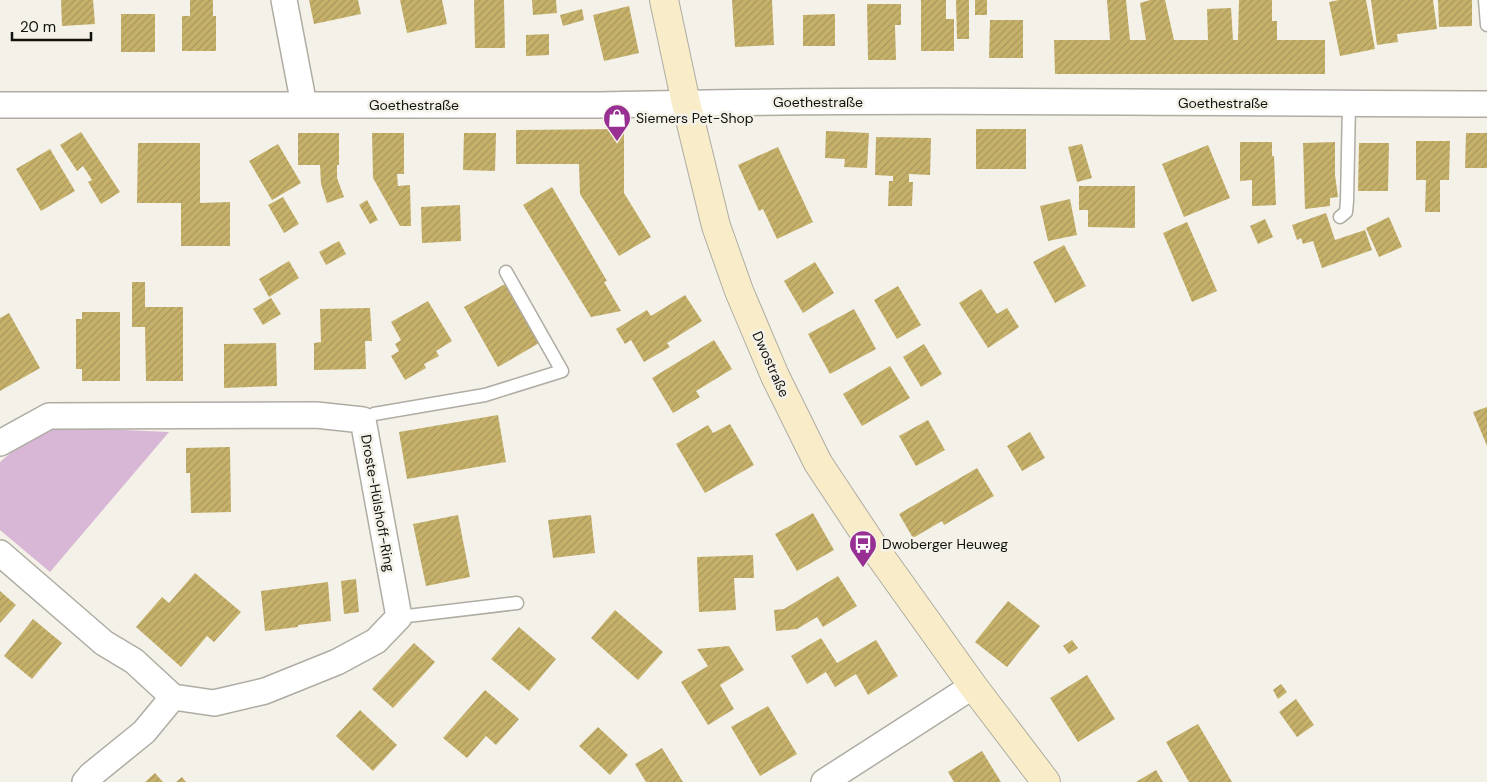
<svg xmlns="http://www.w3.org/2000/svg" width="1487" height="782" font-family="'DM Sans',sans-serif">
	<defs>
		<pattern id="building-hatch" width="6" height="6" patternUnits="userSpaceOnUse" patternTransform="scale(1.25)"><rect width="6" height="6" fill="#c6b16b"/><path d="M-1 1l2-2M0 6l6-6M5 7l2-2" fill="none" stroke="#a9975c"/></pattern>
	</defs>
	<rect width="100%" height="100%" fill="#f4f1e8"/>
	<!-- green -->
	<path fill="#d8b6d5" d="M55 427 169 432 50 572 0 530V462L14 450Z"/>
	<!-- building -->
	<path fill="url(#building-hatch)" d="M61 0H93L95 24 62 26Z
		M190 0H213V16H216V51H182V16H190Z
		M309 0H358L361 14 314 24Z
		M400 0H442L447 24 407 33Z
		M474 0H504L505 48H475Z
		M532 0H556L557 13 533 15Z
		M732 0H772L774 45 735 47Z
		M921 0H946V19H954V51H921Z
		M956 0H969V39H957Z
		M975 0H987V15H975Z
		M1107 0H1126L1130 40H1146L1140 3 1150 0H1165L1174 40H1208L1207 9 1231 8 1233 40H1238L1239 0H1272V21H1277V40H1325V74H1055L1054 40H1110Z
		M1339 0H1366L1375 49 1340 56 1329 2Z
		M1371 0H1433L1437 29 1397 34 1398 42 1377 45Z
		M1438 0H1472V26L1439 27Z
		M867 4H901V25H895L896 60H868Z
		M629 6 639 53 604 61 593 15Z
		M582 9 584 20 563 26 560 15Z
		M121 14H155V52H121Z
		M835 14V46H803V15Z
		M990 20H1023V58H989Z
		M549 34V55L526 56V35Z
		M624 129V193L651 237 619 256 580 194 579 164H516V130Z
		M976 129H1026V169H976Z
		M826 131 869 133 867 168 844 167 845 159 825 158Z
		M81 132 120 192 101 204 88 182 92 180 83 166 77 171 60 145Z
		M298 133H339V165H337V178L344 197 327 203 321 184 320 165H298Z
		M372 133H404V174H397L398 186 410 185 411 226H400L373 178Z
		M464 133H496L495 171 463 170Z
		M1466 133H1487V168H1465Z
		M876 137 931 138 930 175 909 174V182H913L912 206H888L889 181H893V176L875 175Z
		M1416 141H1450L1449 180H1440V212H1425L1426 180H1416Z
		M1240 142H1272V156H1274L1276 205 1252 206V180L1240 181Z
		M1335 142V175L1338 197 1330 198V206L1305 209 1303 143Z
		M138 143H200V203L230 202V246H181V203H137Z
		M1359 143H1389L1388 191H1358Z
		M278 144 301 183 272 200 249 161Z
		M1082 144 1092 178 1077 182 1068 147Z
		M1208 145 1230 198 1184 217 1162 164Z
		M778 147 813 222 777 239 763 209 759 211 738 165Z
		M50 149 75 191 41 211 16 169Z
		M1079 186H1135V228L1088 227V210H1079Z
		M552 187 607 281 604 282 621 311 591 317 523 205Z
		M283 197 299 224 284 233 268 205Z
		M1070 199 1077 235 1048 241 1040 206Z
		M367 200 378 220 370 224 359 205Z
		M460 205 461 241 422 243 421 207Z
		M1326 213 1335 240 1365 230 1372 250 1322 268 1313 241 1303 244 1301 238 1297 240 1292 225Z
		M1389 217 1402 247 1379 257 1366 228Z
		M1265 219 1273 237 1258 244 1250 226Z
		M1187 222 1217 291 1192 302 1163 233Z
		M339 241 346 254 326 265 319 252Z
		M1064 245 1086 286 1055 303 1033 262Z
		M289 261 299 278 269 297 259 279Z
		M815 262 834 293 803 313 784 281Z
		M132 282H145V307H183V381H146L145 327H132Z
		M505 284 539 343 498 367 464 307Z
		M898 286 921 325 897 339 874 300Z
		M981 289 997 314 1007 308 1019 327 988 348 959 303Z
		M685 295 702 321 667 343 670 347 644 362 631 340 625 344 616 329 647 310 651 316Z
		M271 298 281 314 263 325 253 309Z
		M428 301 452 341 436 351 439 356 424 364 426 368 405 380 391 356 399 351 395 344 401 340 391 322Z
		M370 308 372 341H365L366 369 314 370V343L321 342 320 309Z
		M854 309 876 349 830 374 808 334Z
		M82 312H120V381H82V369H76V319H82Z
		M9 313 40 368 0 391V318Z
		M714 340 732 369 696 391 700 397 673 413 652 378Z
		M276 343 277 386 224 388V344Z
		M924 344 942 374 921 387 903 357Z
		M890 366 910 398 862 426 843 394Z
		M1487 407V446L1473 412Z
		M498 415 506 462 407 479 399 432Z
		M928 420 945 450 916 466 899 436Z
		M730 424 754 465 705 493 676 444 708 425 713 433Z
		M1030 432 1045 458 1022 471 1007 446Z
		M230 447 231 512 191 513 190 473H186V448Z
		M977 468 994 496 944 525 942 521 913 538 899 514Z
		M813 513 834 550 797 571 775 534Z
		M458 515 470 577 426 586 413 524Z
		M591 515 595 553 553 558 548 520Z
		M753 555 754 578H734L736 610 699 612 697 557Z
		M195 573 241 612 214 642 207 636 181 667 136 627 162 597 169 603Z
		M838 576 857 606 823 627 817 617 797 629 776 631 774 610 784 609Z
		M356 579 359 612 344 614 341 581Z
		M328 582 331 621 298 625V627L265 631 261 591Z
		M0 591 16 605 0 623Z
		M1008 601 1040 626 1007 667 975 642Z
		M615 610 663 652 638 680 591 638Z
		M33 619 62 643 32 679 4 656Z
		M519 627 556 659 529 691 491 659Z
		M821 638 837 663 876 640 898 676 868 695 856 674 835 687 826 672 807 684 791 656Z
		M1072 640 1078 648 1069 654 1063 646Z
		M414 643 435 662 393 708 372 689Z
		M729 646 744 670 720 685 734 709 708 725 681 682 708 666 697 649Z
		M1087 675 1115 719 1078 742 1050 698Z
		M1281 684 1287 692 1278 699 1273 690Z
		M485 690 519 719 496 745 486 736 467 758 443 738Z
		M1296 699 1314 725 1297 737 1279 712Z
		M768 706 797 754 760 776 731 727Z
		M360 710 397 745 373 771 336 736Z
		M1198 724 1232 782H1189L1166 742Z
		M598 727 628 755 610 775 579 746Z
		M662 748 683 782H646L635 764Z
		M982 751 1001 782H954L948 772Z
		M1156 770 1163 782H1136Z
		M155 773 163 782H145Z
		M182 777 186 782H176Z"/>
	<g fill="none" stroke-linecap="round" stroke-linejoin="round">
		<!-- lane casing -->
		<g stroke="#aeaca3" stroke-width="15">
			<path id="lane" d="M1485 0 1487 25
				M1340 217 1346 212 1347 201 1349 104
				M363 420 374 414 485 395 562 371 506 272
				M399 617 517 603"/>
		</g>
		<!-- street casing -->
		<g stroke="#aeaca3" stroke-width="28">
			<path id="street" d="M284 0 304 105
				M0 105H599C895 98 1191 103 1487 104
				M0 443 49 416 316 415 363 420 399 617 376 641 337 662 265 691 214 703 173 697 144 732 91 775 85 782
				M0 553 104 643 134 661 173 697
				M824 782 973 686"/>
		</g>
		<!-- secondary casing -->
		<g stroke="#aeaca3" stroke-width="30">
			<path id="secondary" d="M664 0 686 103 716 226 739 291 775 376 818 463 875 549 973 686 1046 782"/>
		</g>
		<!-- lane -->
		<use href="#lane" stroke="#fff" stroke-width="12"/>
		<!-- street -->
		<use href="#street" stroke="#fff" stroke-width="25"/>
		<!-- secondary -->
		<use href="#secondary" stroke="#f8edc8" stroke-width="28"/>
	</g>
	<!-- icons -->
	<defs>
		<g id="shop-pin" transform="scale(1.4375)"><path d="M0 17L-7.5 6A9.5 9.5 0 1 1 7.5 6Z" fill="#983094" stroke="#f4f1e8"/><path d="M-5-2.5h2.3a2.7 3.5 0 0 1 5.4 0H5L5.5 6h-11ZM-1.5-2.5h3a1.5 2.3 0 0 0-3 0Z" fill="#fff"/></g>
		<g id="bus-pin" transform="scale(1.4375)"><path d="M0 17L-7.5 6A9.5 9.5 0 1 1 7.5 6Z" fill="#983094" stroke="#f4f1e8"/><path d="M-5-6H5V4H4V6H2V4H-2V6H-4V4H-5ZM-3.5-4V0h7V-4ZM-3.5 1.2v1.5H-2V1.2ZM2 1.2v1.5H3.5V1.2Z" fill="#fff"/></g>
	</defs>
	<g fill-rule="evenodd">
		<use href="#shop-pin" x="617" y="118"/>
		<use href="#bus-pin" x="863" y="544"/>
	</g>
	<g text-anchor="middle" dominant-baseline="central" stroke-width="5" stroke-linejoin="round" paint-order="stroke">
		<!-- street labels -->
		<g font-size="14" fill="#12110e" stroke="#f4f1e8">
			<text x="818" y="102">Goethestraße</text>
			<text x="1223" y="103">Goethestraße</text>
			<text x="414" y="105">Goethestraße</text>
			<text transform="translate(771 364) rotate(66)">Dwostraße</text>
			<text transform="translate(378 503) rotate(80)">Droste-Hülshoff-Ring</text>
		</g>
		<!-- poi labels -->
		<g font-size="14" fill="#12110e" stroke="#f4f1e8" text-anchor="start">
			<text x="636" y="118">Siemers Pet-Shop</text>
			<text x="882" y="544">Dwoberger Heuweg</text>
		</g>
	</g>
	<!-- scale -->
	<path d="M12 32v8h79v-8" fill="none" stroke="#12110e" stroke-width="2.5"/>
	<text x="20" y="32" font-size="15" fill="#12110e" stroke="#f4f1e8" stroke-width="4" paint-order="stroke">20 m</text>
</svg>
